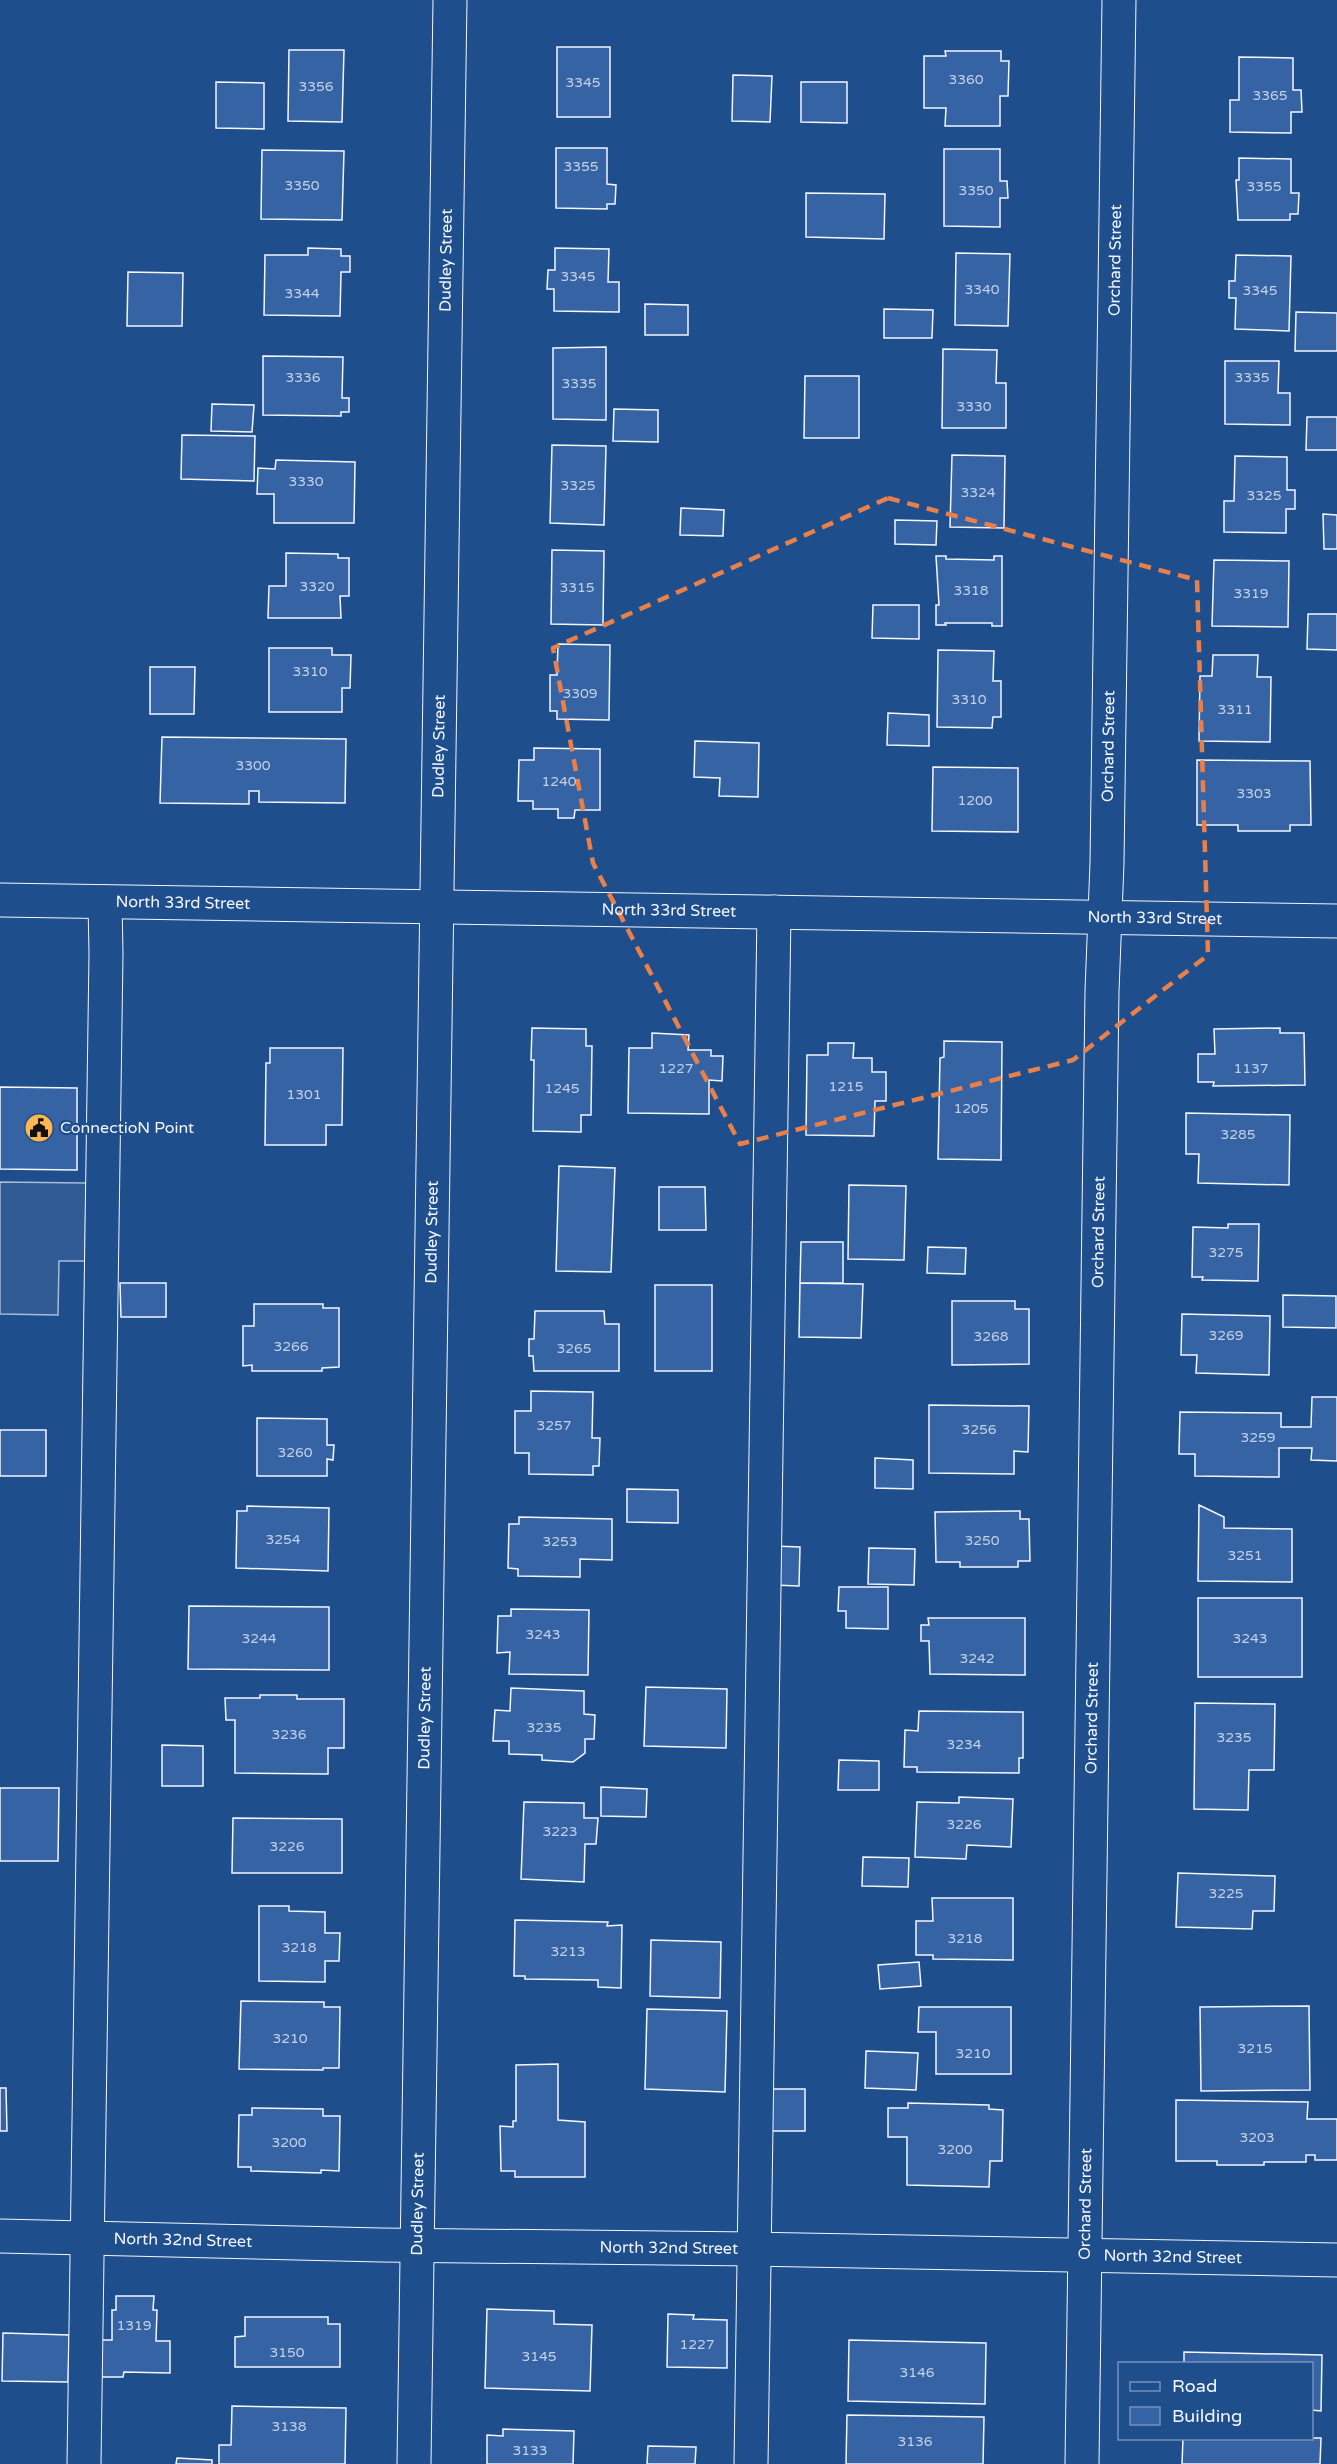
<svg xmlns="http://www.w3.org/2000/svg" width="1337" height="2464" font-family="'Varela Round',sans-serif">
	<rect width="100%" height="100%" fill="#1f4e8c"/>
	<!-- parking -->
	<path fill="#305b95" stroke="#a8bbd7" stroke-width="1.5" d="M0 1182 86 1183 85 1261H59L58 1315 0 1314Z"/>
	<!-- building -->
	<path fill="#3563a3" stroke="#f2f6ff" stroke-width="1.5" d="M557 47H610V117H557Z
		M289 50H344L342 122 288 121Z
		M945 51H1001V61H1009L1008 96H1000V126H945L946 108H924V56H946Z
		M1239 57 1293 58V90H1301L1302 112H1291V133L1230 132V100H1239Z
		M733 75 772 76 770 122 732 121Z
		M216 82 264 83V129L216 128Z
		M801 82H847V123L801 122Z
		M556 148H607V184L616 185 615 204H607V209L556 208Z
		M944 149H1000V181H1007L1008 198H1000V227L944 226Z
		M262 150 344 151 342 220 261 219Z
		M1239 158 1291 159V193H1299L1298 214H1290V220H1238L1236 180H1239Z
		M806 193 885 194 884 239 806 237Z
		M308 248 341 249V256H350V272H341L340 316 264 315 265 255H308Z
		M555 248 609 249 608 282H619V312L554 311V289H547L548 270H555Z
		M956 253 1010 254 1008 326 955 325Z
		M1236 255 1291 256 1289 331 1235 329 1236 298H1229V281H1235Z
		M128 272 183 273 182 326H127Z
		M645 304 688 305V335H645Z
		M884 309 933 310 932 338H884Z
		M1296 312 1337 313V351H1295Z
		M606 347V420L553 419V348Z
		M943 349 997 350 996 383H1006V428H942Z
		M263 356 343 357 342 398H349V412H341V416L263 415Z
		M1225 361H1279L1278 393H1290V425L1225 424Z
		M805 376H859V438H804Z
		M212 404 254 405 252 432 211 431Z
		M614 409 658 410V442L613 441Z
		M1307 417H1337V450H1306Z
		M182 435 255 436 254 481 181 479Z
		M552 445 606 446 604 525 550 523Z
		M952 455 1005 456 1004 528 950 527Z
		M1235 456 1287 457V490H1295V509H1286V533L1224 532V501H1234Z
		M276 460 355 462 354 523H274V494H257L258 468 275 469Z
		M681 508 724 510 723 536 680 535Z
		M1323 514 1337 515V549H1324Z
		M895 520 937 521 936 545 895 544Z
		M552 550 604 551 603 625 551 624Z
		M286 553 338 554V558H349V596H340L341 618H268L269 586H286Z
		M936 556H946V559L994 560V556H1002V626H992V623H945L946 625H936V605H939Z
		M1214 560 1289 561 1288 627 1212 626Z
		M873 605H919V639L872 638Z
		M1308 614H1337V650L1307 649Z
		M558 644 610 645 609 720 557 719V711H550V675H557Z
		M269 648H332V655H351L350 688H342V712H269Z
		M938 650 994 651 993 681H1001V717H993L992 728 937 727Z
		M1213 655H1258L1257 677H1271L1270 742 1199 741 1200 676H1212Z
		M150 667H195L194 714H150Z
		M888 713 929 715V746L887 745Z
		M162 737 346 739 345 803 259 802V791H249V804L160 803Z
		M695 741 759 743 758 797 719 796 720 778 694 777Z
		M534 748 600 749V810H575L574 818H558V809H533V801H518L519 760H534Z
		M1197 760 1310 761 1311 825H1290V831H1238V825H1197Z
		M933 767 1018 768V832L932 831Z
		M532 1028 586 1029V1046H592L591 1115H581V1132L533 1131 534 1060H531Z
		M1280 1028V1033H1304L1305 1085 1213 1086 1214 1082H1198V1054H1215L1214 1029Z
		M652 1033 689 1035 688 1050H711V1056H723L722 1081 709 1080V1114L628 1113 629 1048H652Z
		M944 1041 1002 1042 1001 1160 938 1159 940 1058 944 1057Z
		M828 1043H854L853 1058H872V1072H886V1101H875L874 1136 806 1135 807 1055H828Z
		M270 1048H343L342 1125H326V1145H265L266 1063H270Z
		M0 1087 77 1088V1170L0 1169Z
		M1186 1113 1290 1115 1289 1185 1198 1183 1199 1154H1186Z
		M559 1166 615 1168 611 1272 556 1271Z
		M849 1185 906 1186 904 1260 848 1259Z
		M659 1187H705L706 1230H659Z
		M1228 1224H1259L1258 1281 1202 1280 1203 1277H1192L1193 1227 1228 1228Z
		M801 1242H843V1283H800Z
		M928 1247 966 1248 965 1274 927 1273Z
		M120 1283H166V1317H121Z
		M800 1283 863 1284 861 1338 799 1337Z
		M655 1285H712V1371H655Z
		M1283 1295 1336 1296V1328L1283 1327Z
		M952 1301H1015V1309H1029V1364L952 1365Z
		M254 1304H323V1308H339V1367L322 1368V1371H252V1365L243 1366V1326H254Z
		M535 1311H604L605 1324H619V1371H534L533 1356H529V1339H534Z
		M1182 1314 1270 1316 1269 1375 1196 1373 1197 1355H1181Z
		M531 1391 593 1392 592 1438H600L599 1466H593V1475L529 1474V1453H515V1411H531Z
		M1312 1397H1337V1461L1311 1460 1312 1448H1279V1477L1195 1476V1454H1179L1180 1412 1281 1413V1427H1311Z
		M929 1405 1029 1406 1028 1452 1014 1451V1474L929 1473Z
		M257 1418 327 1419V1445H334L333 1460 327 1459V1476H257Z
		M0 1430H46V1476H0Z
		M875 1458 913 1460V1489L875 1488Z
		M627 1489 678 1490V1523L627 1522Z
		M1199 1505 1224 1517V1528L1292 1529V1582L1198 1581Z
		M247 1506 329 1508 328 1571 236 1568 237 1511H247Z
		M1020 1511V1519H1029L1030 1561H1018V1567H960V1562H936L935 1512Z
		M519 1517 612 1519V1560L580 1559V1577L518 1576V1569L508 1568 509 1524H519Z
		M774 1546 800 1547 799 1586 773 1585Z
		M869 1548 915 1549 914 1585 868 1584Z
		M839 1587H888V1629L846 1628V1611H838Z
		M1198 1598H1302V1677H1198Z
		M189 1606 329 1607V1670L188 1669Z
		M511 1609 589 1610 588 1675 509 1674 510 1652 497 1653 498 1616H511Z
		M928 1618H1025V1675L930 1674 929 1641H921V1625H929Z
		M646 1687 727 1689 726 1748 644 1746Z
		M511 1688 584 1691V1714L595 1715 594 1739H585V1753L573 1762 542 1760V1755L509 1754V1741H493L495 1710 510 1711Z
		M260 1695H297V1699H344V1748H328V1774L235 1773V1720H226L225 1698H260Z
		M1195 1703 1275 1704 1274 1770H1249L1248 1810 1194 1809Z
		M919 1711 1023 1712V1758H1019V1773L917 1772V1767H904L905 1730 918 1731Z
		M162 1745 203 1746V1786H162Z
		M839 1760 879 1761V1790H838Z
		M601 1787 647 1789 646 1817 601 1816Z
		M0 1788H59L58 1861H0Z
		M959 1797 1013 1799 1011 1847 967 1845 966 1859 915 1857 917 1802 959 1803Z
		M524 1802 584 1803V1818H598L596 1844H585L584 1882 521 1879Z
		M233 1818 342 1819V1873H232Z
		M863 1857 909 1858 908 1887 862 1886Z
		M1178 1873 1275 1876 1274 1911H1253L1252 1929 1176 1927Z
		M932 1898H1013V1960L933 1959V1955H916V1921H933Z
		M259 1906H289V1911L325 1912V1933H340L339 1961H325V1982L259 1981Z
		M515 1920 608 1922 607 1926 622 1925 621 1988 598 1987V1980L525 1979V1976H514Z
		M651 1940 721 1942 720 1998 650 1996Z
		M919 1962 921 1986 880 1989 878 1965Z
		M241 2001 324 2002V2007H340L339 2068H323V2070L239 2069Z
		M1309 2006 1310 2090 1201 2091 1200 2007Z
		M919 2007H1011V2074H936V2032H918Z
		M647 2009 727 2011 725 2092 645 2089Z
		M866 2051 918 2053 916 2090 865 2088Z
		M558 2064V2120L585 2122V2177H515V2171H501L500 2126 513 2127V2121H516V2065Z
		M0 2088H6L7 2131H0Z
		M768 2089H805V2131H768Z
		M1176 2100 1308 2102 1307 2119H1337V2160H1315V2155H1306V2162H1264V2165H1217V2161H1176Z
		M908 2103 989 2105V2109L1003 2110 1002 2161H990L989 2187 907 2185V2137H888V2108H908Z
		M252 2108 323 2109V2116H340L339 2171 321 2170V2173L251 2171V2167H238L239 2115H252Z
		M116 2296H154L153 2310H157L156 2341H170V2373L124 2372 123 2377H101V2340H112V2310H116Z
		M487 2309 554 2311V2324L592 2325 590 2391 485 2388Z
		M668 2314 694 2315 693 2319 727 2320V2368L667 2367Z
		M245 2317H328V2324H340V2367H235V2337L245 2336Z
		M3 2333 69 2335 68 2382 2 2381Z
		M849 2340 986 2343 985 2404 848 2401Z
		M1184 2352 1322 2355 1321 2411 1312 2410V2364H1184Z
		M232 2406 346 2408 345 2464H219V2445H231Z
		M847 2415 984 2417 983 2464H846Z
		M503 2429 574 2431 573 2464H487V2435L503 2436Z
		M1183 2438H1321L1320 2464H1182Z
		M648 2446 696 2447 695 2464H647Z
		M177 2458 212 2460V2464H176Z"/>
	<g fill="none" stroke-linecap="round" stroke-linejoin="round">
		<!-- minor casing -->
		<g stroke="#f2f6ff" stroke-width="35">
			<g id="minor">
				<path id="s1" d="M0 2236 381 2245 754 2249 1337 2260"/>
				<path d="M84 2464 106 954 105 902"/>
				<path id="s2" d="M414 2464 450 0"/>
				<path d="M751 2464 774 912"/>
				<path id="s3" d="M1082 2464 1102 991 1107 863 1119 0"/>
			</g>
		</g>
		<!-- major casing -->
		<g stroke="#f2f6ff" stroke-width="35">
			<g id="major">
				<path id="s4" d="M0 900 1337 921"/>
			</g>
		</g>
		<!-- minor -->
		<use href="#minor" stroke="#1f4e8c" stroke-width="33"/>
		<!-- major -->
		<use href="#major" stroke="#1f4e8c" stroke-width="33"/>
	</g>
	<!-- marked area -->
	<path fill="none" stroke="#ea8049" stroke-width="4.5" stroke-dasharray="12 8" stroke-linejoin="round" d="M888 498 1197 580 1208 955 1073 1060 740 1144 593 863 553 648Z"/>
	<!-- icons -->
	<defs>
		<g id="civic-disc" transform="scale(1.5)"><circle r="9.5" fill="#ffb74d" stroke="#1f4e8c"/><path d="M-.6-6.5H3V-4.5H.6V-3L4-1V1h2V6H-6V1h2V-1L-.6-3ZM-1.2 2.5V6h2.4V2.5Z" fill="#111"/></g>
	</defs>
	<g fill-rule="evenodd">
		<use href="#civic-disc" x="39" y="1128"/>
	</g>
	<g text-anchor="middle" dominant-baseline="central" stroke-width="4.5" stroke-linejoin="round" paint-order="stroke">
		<!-- number labels -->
		<g font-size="14" fill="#c3d1e8">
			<text x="966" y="79">3360</text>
			<text x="583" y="82">3345</text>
			<text x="316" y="86">3356</text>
			<text x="1270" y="95">3365</text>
			<text x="581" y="166">3355</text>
			<text x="302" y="185">3350</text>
			<text x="1264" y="186">3355</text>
			<text x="976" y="190">3350</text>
			<text x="578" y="276">3345</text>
			<text x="982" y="289">3340</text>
			<text x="1260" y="290">3345</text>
			<text x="302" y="293">3344</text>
			<text x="303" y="377">3336</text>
			<text x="1252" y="377">3335</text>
			<text x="579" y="383">3335</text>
			<text x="974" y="406">3330</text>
			<text x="306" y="481">3330</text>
			<text x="578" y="485">3325</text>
			<text x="978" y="492">3324</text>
			<text x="1264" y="495">3325</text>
			<text x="317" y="586">3320</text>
			<text x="577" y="587">3315</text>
			<text x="971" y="590">3318</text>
			<text x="1251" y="593">3319</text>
			<text x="310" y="671">3310</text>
			<text x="580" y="693">3309</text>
			<text x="969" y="699">3310</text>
			<text x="1235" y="709">3311</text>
			<text x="253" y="765">3300</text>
			<text x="559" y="781">1240</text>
			<text x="1254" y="793">3303</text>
			<text x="975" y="800">1200</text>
			<text x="676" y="1068">1227</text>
			<text x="1251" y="1068">1137</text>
			<text x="846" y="1086">1215</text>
			<text x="562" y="1088">1245</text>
			<text x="304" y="1094">1301</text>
			<text x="971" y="1108">1205</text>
			<text x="1238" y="1134">3285</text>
			<text x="1226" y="1252">3275</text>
			<text x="1226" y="1335">3269</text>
			<text x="991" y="1336">3268</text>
			<text x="291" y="1346">3266</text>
			<text x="574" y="1348">3265</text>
			<text x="554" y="1425">3257</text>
			<text x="979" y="1429">3256</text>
			<text x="1258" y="1437">3259</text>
			<text x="295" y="1452">3260</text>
			<text x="283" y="1539">3254</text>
			<text x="982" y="1540">3250</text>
			<text x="560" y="1541">3253</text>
			<text x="1245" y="1555">3251</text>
			<text x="543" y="1634">3243</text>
			<text x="259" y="1638">3244</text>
			<text x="1250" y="1638">3243</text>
			<text x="977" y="1658">3242</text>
			<text x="544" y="1727">3235</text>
			<text x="289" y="1734">3236</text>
			<text x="1234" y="1737">3235</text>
			<text x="964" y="1744">3234</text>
			<text x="964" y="1824">3226</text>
			<text x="560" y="1831">3223</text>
			<text x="287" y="1846">3226</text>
			<text x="1226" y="1893">3225</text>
			<text x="965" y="1938">3218</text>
			<text x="299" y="1947">3218</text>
			<text x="568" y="1951">3213</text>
			<text x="290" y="2038">3210</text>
			<text x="1255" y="2048">3215</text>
			<text x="973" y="2053">3210</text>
			<text x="1257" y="2137">3203</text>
			<text x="289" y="2142">3200</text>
			<text x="955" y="2149">3200</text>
			<text x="134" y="2325">1319</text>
			<text x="697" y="2344">1227</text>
			<text x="287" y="2352">3150</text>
			<text x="539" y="2356">3145</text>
			<text x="917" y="2372">3146</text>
			<text x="289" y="2426">3138</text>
			<text x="915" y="2441">3136</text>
			<text x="530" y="2450">3133</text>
		</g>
		<!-- street labels -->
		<g font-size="16" fill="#f2f6ff" stroke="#1f4e8c">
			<text stroke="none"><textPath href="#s2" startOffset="2204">Dudley Street</textPath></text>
			<text stroke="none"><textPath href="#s3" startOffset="2204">Orchard Street</textPath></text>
			<text stroke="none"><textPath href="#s2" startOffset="1718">Dudley Street</textPath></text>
			<text stroke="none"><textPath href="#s3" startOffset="1718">Orchard Street</textPath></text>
			<text stroke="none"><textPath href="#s4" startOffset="183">North 33rd Street</textPath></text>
			<text stroke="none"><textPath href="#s4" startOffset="669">North 33rd Street</textPath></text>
			<text stroke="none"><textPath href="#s4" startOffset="1155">North 33rd Street</textPath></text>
			<text stroke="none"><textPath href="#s2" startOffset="1232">Dudley Street</textPath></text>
			<text stroke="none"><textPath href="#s3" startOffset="1232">Orchard Street</textPath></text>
			<text stroke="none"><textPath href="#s2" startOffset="746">Dudley Street</textPath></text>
			<text stroke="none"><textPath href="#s3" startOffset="746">Orchard Street</textPath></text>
			<text stroke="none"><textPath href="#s2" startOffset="260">Dudley Street</textPath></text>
			<text stroke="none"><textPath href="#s3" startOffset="260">Orchard Street</textPath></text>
			<text stroke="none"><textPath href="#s1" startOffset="183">North 32nd Street</textPath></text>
			<text stroke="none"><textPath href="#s1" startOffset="669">North 32nd Street</textPath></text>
			<text stroke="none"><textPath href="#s1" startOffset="1173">North 32nd Street</textPath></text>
		</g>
		<!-- poi labels -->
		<g font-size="16" fill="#f2f6ff" stroke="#1f4e8c" text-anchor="start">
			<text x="60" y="1128">ConnectioN Point</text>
		</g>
	</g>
	<!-- legend -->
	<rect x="1118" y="2362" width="195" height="78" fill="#1f4e8c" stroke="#7391ba" stroke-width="1.5"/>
	<rect x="1130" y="2382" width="30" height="9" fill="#1f4e8c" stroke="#7391ba" stroke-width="1.5"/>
	<text x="1172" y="2392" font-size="18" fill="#f2f6ff">Road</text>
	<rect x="1130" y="2407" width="30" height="18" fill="#3563a3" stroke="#7391ba" stroke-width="1.5"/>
	<text x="1172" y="2422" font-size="18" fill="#f2f6ff">Building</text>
</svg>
